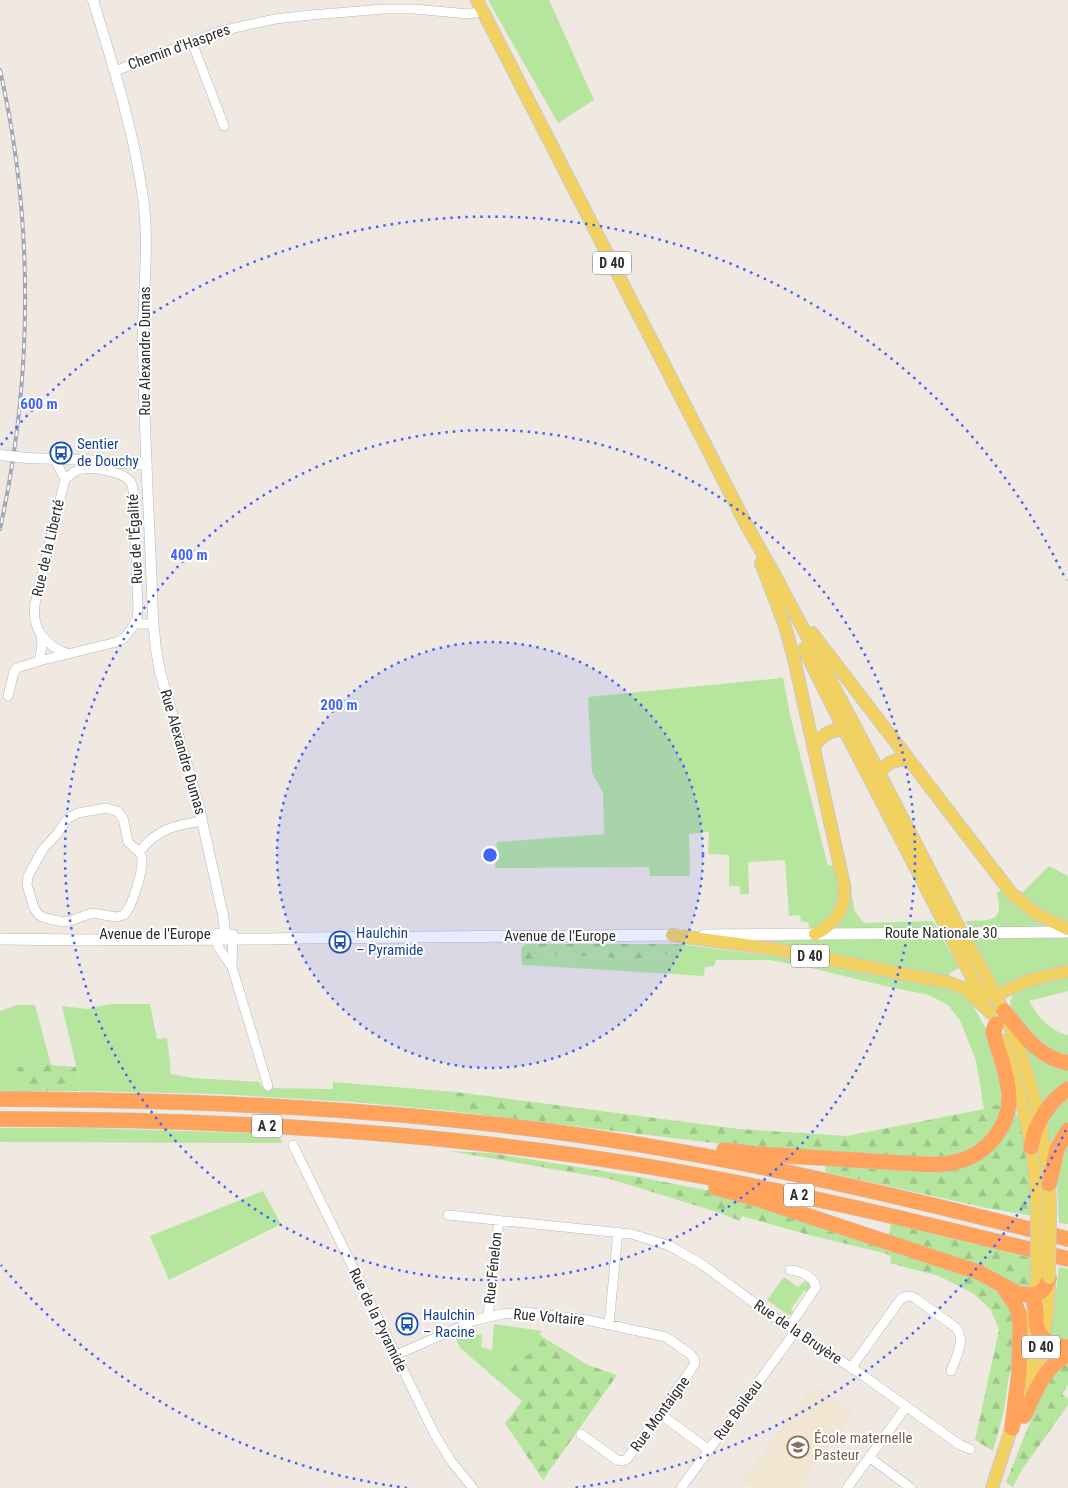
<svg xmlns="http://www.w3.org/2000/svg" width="1068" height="1488" font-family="'Roboto Condensed',sans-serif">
	<defs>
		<pattern id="forest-firs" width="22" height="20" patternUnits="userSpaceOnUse" patternTransform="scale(1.25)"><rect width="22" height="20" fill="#b6e59e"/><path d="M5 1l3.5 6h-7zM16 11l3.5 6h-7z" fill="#9dc588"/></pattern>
	</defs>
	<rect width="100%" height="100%" fill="#efe9e1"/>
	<!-- education -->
	<path fill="#f0e6d1" d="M813 1384 853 1413 799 1488H752L742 1481Z"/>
	<!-- grass -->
	<path fill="#b6e59e" d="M488 0H549L594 100 558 123Z
		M783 678 791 719 828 866 845 862 855 912 864 923 933 921 959 968 950 973 946 987 965 997 973 1006 986 1029 1000 1067 1001 1105 999 1104 984 1109 976 1061 961 1022 948 1005 929 995 885 986 803 966 769 960H716L714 966 705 967 704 976 542 966V954L635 959 669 954 679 944 771 956 772 941 808 940 809 923 801 921 800 915 789 916 785 860 748 862 749 894H740V886H729V855L708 854 709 832 689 834 690 876H650L649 867 495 868 497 842 604 834 603 793 592 773 588 697Z
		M1049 866 1068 876V967L1000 987 993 983 976 949 966 921C992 920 1004 923 997 892L1014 889 1023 892Z
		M1068 977V991L1029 1001C1038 1016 1049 1031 1068 1035V1224L1059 1223 1056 1173 1048 1150 1016 1017 1011 1007 1010 1001 1014 994 1023 988Z
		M110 1004H150L157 1039 167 1038 171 1074 193 1078 259 1082 263 1088 333 1089V1082L456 1092 451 1111 353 1102 217 1094 82 1091 62 1006 87 1009Z
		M17 1005H35L51 1065 15 1067 28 1091H0V1011Z
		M0 1128H86L279 1134 282 1143 0 1142Z
		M263 1191 281 1224 169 1280 150 1236Z
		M1059 1267 1068 1269V1361L1040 1371 1052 1323Z
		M784 1277 798 1287 805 1281 811 1283 812 1292 804 1291 791 1309 794 1314 788 1315 767 1300Z
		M494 1324 542 1331 539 1334 544 1338 529 1354 502 1369 531 1390 522 1401 460 1348 454 1334 460 1332 482 1335 481 1347 492 1350Z"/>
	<!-- forest -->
	<path fill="url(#forest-firs)" d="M526 944H679L669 954 635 959 542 954V966L522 965 521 948Z
		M51 1065 76 1067 82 1091H28L15 1067Z
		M456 1092 739 1129 847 1136 984 1109 999 1104 1014 1112 1021 1118 1028 1167 1032 1216 982 1207 825 1172 827 1153 763 1149 451 1111Z
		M449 1151 491 1153 633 1176 716 1192 887 1247 891 1224 1032 1258 1030 1284 1011 1308 1015 1352 1008 1381 1004 1411 993 1451 975 1440 999 1330 991 1310 974 1294 939 1276 890 1263 891 1256 884 1253 809 1235 742 1216 740 1221 717 1212 610 1179Z
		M544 1338 588 1365 617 1375 543 1480 505 1423 531 1390 502 1369 529 1354Z
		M1068 1361V1385L1062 1394 1068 1399V1405L1021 1471 1013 1487 1006 1482 1039 1400 1051 1376Z"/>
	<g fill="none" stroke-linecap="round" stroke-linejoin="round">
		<!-- minor casing -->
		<g stroke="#b4b7c1" stroke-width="10">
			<path id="minor" d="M192 42 224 126
				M115 71 221 31 275 19 311 15 384 9H414L469 14 483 11
				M55 460 65 479 35 604C31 628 46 647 69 654
				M135 624H153
				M39 661 42 646 41 637
				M8 696 14 672 17 668 39 661 117 642 124 638 132 628 137 619 138 610 134 505C133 499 134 491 132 485 127 471 91 466 78 470 73 472 69 476 65 479
				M139 852 128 842 123 818 117 811 106 808 78 813 68 818 57 834 43 849 28 876 27 885 34 908 39 915 45 918 63 922 70 921 92 913 116 917 124 915C132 907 143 871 142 859 142 855 141 855 139 852 157 829 175 825 202 821
				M217 933 218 947 232 967 268 1086
				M232 967 233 934
				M293 1145 434 1433 451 1461 473 1488
				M448 1215 632 1234 670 1246 700 1263 768 1313 861 1374 960 1445 970 1449
				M488 1316 499 1220
				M609 1324 618 1232
				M789 1327 816 1287C813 1276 801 1271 790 1270
				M396 1355 476 1320 502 1314 524 1312 587 1320 666 1337 690 1354 694 1359 695 1363 691 1370 627 1459 623 1461 617 1460 581 1434
				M851 1368 900 1300C904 1296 910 1295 915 1298L955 1327C967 1339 956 1357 951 1371
				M660 1414 709 1450
				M869 1457 911 1488
				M681 1488 795 1332
				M847 1488 906 1407"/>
		</g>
		<!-- tertiary casing -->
		<g stroke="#b4b7c1" stroke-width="11">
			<path id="tertiary" d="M93 0C113 65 134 131 143 198 150 247 142 297 143 346 144 437 150 528 153 619L156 650 160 672 199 807 223 915 226 939
				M27 458 86 460 147 465"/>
		</g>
		<!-- secondary casing -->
		<g stroke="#b4b7c1" stroke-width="12">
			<path id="secondary" d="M704 935 1068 932
				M0 939 80 940 269 939 305 938 681 935"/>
		</g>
		<!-- primary casing -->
		<g stroke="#c9c9c9" stroke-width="14">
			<path id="primary" d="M477 0 747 526 772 570 860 736 947 904
				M761 563 785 626 794 659 844 885C847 908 834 925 815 934
				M812 633 1012 894 1037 914 1068 929
				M804 649 844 729 937 909
				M814 747C822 734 833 727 849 731
				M877 778C883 764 894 758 909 760
				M672 935 774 949 947 982 964 988 990 1012
				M970 949C1017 1024 1048 1117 1050 1206
				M960 955 984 1001
				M988 992 996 995 1029 980 1068 971
				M1002 1040C1022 1092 1034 1147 1037 1202
				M1024 1378 1031 1329 1037 1274
				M1030 1393C1040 1356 1050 1317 1049 1278
				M992 1488 1014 1420"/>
		</g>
		<!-- motorway casing -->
		<g stroke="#c9c9c9" stroke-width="16">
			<path id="motorway" d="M1004 1011C1022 1033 1038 1058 1068 1063
				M0 1099C196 1100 391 1108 585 1136 748 1160 908 1198 1068 1239
				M0 1119C212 1119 424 1130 633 1164 780 1188 924 1223 1068 1259
				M1031 1147C1035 1124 1048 1102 1068 1089
				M724 1150 757 1154 920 1164C933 1165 946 1165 959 1161 987 1154 1010 1126 1009 1096 1008 1075 999 1053 993 1032L996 1024
				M1049 1184 1057 1149 1068 1130
				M716 1188 754 1198 978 1272 1019 1294 1030 1295 1039 1293 1045 1288 1049 1278
				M1004 1288 1015 1304 1019 1314 1020 1325 1019 1373 1012 1428
				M1034 1303C1037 1309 1036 1312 1036 1319 1036 1339 1050 1345 1068 1347
				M1024 1416C1035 1392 1044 1367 1068 1354"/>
		</g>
		<!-- minor -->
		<use href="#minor" stroke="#fff" stroke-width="9"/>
		<!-- tertiary -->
		<use href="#tertiary" stroke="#fff" stroke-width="10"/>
		<!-- secondary -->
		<use href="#secondary" stroke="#fff" stroke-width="11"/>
		<!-- primary -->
		<use href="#primary" stroke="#f2d163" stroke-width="12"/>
		<!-- motorway -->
		<use href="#motorway" stroke="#ffa35c" stroke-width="15"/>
		<!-- rail casing -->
		<g stroke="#a3a6b8" stroke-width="4">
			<path id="rail" d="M0 70C34 220 33 379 0 529"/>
		</g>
		<!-- rail -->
		<use href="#rail" stroke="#fff" stroke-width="2" stroke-dasharray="5.5" stroke-linecap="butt"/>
		<!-- tertiary-bridge casing -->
		<g stroke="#b4b7c1" stroke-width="11" stroke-linecap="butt">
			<path id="tertiary-bridge" d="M0 455 27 458"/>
		</g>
		<!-- primary-bridge casing -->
		<g stroke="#c9c9c9" stroke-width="14" stroke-linecap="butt">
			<path id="primary-bridge" d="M947 904 970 949
				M937 909 960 955
				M1037 1274V1202
				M1049 1278 1050 1206"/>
		</g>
		<!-- tertiary-bridge -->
		<use href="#tertiary-bridge" stroke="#fff" stroke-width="10"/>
		<!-- primary-bridge -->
		<use href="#primary-bridge" stroke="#f2d163" stroke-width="12"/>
	</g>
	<!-- distance rings -->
	<circle cx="490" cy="855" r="213" fill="#4264fb" fill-opacity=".12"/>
	<g fill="none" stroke="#4264fb" stroke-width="2.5" stroke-dasharray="2.5 5">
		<circle cx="490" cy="855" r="213"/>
		<circle cx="490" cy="855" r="425"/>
		<path d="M1066 1130A638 638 0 0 1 573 1488M407 1488A638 638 0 0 1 1 1265M1 445A638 638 0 0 1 1066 580"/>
	</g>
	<!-- icons -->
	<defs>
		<g id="bus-ring" transform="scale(1.125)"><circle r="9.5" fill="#fff" stroke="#1a4fb4" stroke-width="1.5"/><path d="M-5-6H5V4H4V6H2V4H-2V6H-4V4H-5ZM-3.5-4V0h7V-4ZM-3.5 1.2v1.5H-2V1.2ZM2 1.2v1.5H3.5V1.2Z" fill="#1a4fb4"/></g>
		<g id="school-ring" transform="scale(1.125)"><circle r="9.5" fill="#fff" stroke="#8d6e63" stroke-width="1.5"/><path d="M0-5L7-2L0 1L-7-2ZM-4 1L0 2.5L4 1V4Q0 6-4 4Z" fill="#8d6e63"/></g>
	</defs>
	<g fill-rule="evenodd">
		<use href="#bus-ring" x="61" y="453"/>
		<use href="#bus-ring" x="340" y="942"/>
		<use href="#bus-ring" x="407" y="1324"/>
		<use href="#school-ring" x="798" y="1447"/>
	</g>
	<g text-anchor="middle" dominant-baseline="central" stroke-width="4" stroke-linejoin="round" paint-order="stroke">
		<!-- shield labels -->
		<g fill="#fff" stroke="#6d6d6d" stroke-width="1">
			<rect x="593" y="251.5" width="38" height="23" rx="4"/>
			<rect x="791" y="944.5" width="38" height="23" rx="4"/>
			<rect x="252" y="1114.5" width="30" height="23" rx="4"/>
			<rect x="784" y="1183.5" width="30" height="23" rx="4"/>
			<rect x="1022" y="1335.5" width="38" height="23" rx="4"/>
		</g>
		<g font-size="14" font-weight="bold" fill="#2e2e2e">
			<text x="612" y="263">D 40</text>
			<text x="810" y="956">D 40</text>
			<text x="267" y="1126">A 2</text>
			<text x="799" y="1195">A 2</text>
			<text x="1041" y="1347">D 40</text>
		</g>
		<!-- street labels -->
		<g font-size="15" fill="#2e2e2e" stroke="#fff">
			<text transform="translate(179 47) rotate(-20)">Chemin d'Haspres</text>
			<text transform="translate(145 351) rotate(-90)">Rue Alexandre Dumas</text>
			<text transform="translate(135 539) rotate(-93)">Rue de l'Égalité</text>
			<text transform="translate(48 548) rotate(-77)">Rue de la Liberté</text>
			<text transform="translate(183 752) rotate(74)">Rue Alexandre Dumas</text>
			<text x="941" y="933">Route Nationale 30</text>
			<text x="155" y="934">Avenue de l'Europe</text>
			<text x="560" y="936">Avenue de l'Europe</text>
			<text transform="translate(493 1268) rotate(-84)">Rue Fénelon</text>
			<text transform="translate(549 1317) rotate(5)">Rue Voltaire</text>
			<text transform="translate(378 1320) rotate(64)">Rue de la Pyramide</text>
			<text transform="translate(798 1332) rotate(34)">Rue de la Bruyère</text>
			<text transform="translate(738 1410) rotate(-54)">Rue Boileau</text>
			<text transform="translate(660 1414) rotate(-54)">Rue Montaigne</text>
		</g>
		<!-- transit labels -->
		<g font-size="15" fill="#164399" stroke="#fff" text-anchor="start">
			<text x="77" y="444">Sentier<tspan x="77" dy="17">de Douchy</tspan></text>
			<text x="356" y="933">Haulchin<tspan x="356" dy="17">– Pyramide</tspan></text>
			<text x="423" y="1315">Haulchin<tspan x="423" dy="17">– Racine</tspan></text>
		</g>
		<!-- education labels -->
		<g font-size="15" fill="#785e54" stroke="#fff" text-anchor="start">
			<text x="814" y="1438">École maternelle<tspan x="814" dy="17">Pasteur</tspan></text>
		</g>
	</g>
	<circle cx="490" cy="855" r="8" fill="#4264fb" stroke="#fff" stroke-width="2.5"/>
	<g font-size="15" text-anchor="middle" font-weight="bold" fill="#4264fb" stroke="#fff" stroke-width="4" stroke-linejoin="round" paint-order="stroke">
		<text x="39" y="409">600 m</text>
		<text x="189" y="560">400 m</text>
		<text x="339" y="710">200 m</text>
	</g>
</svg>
